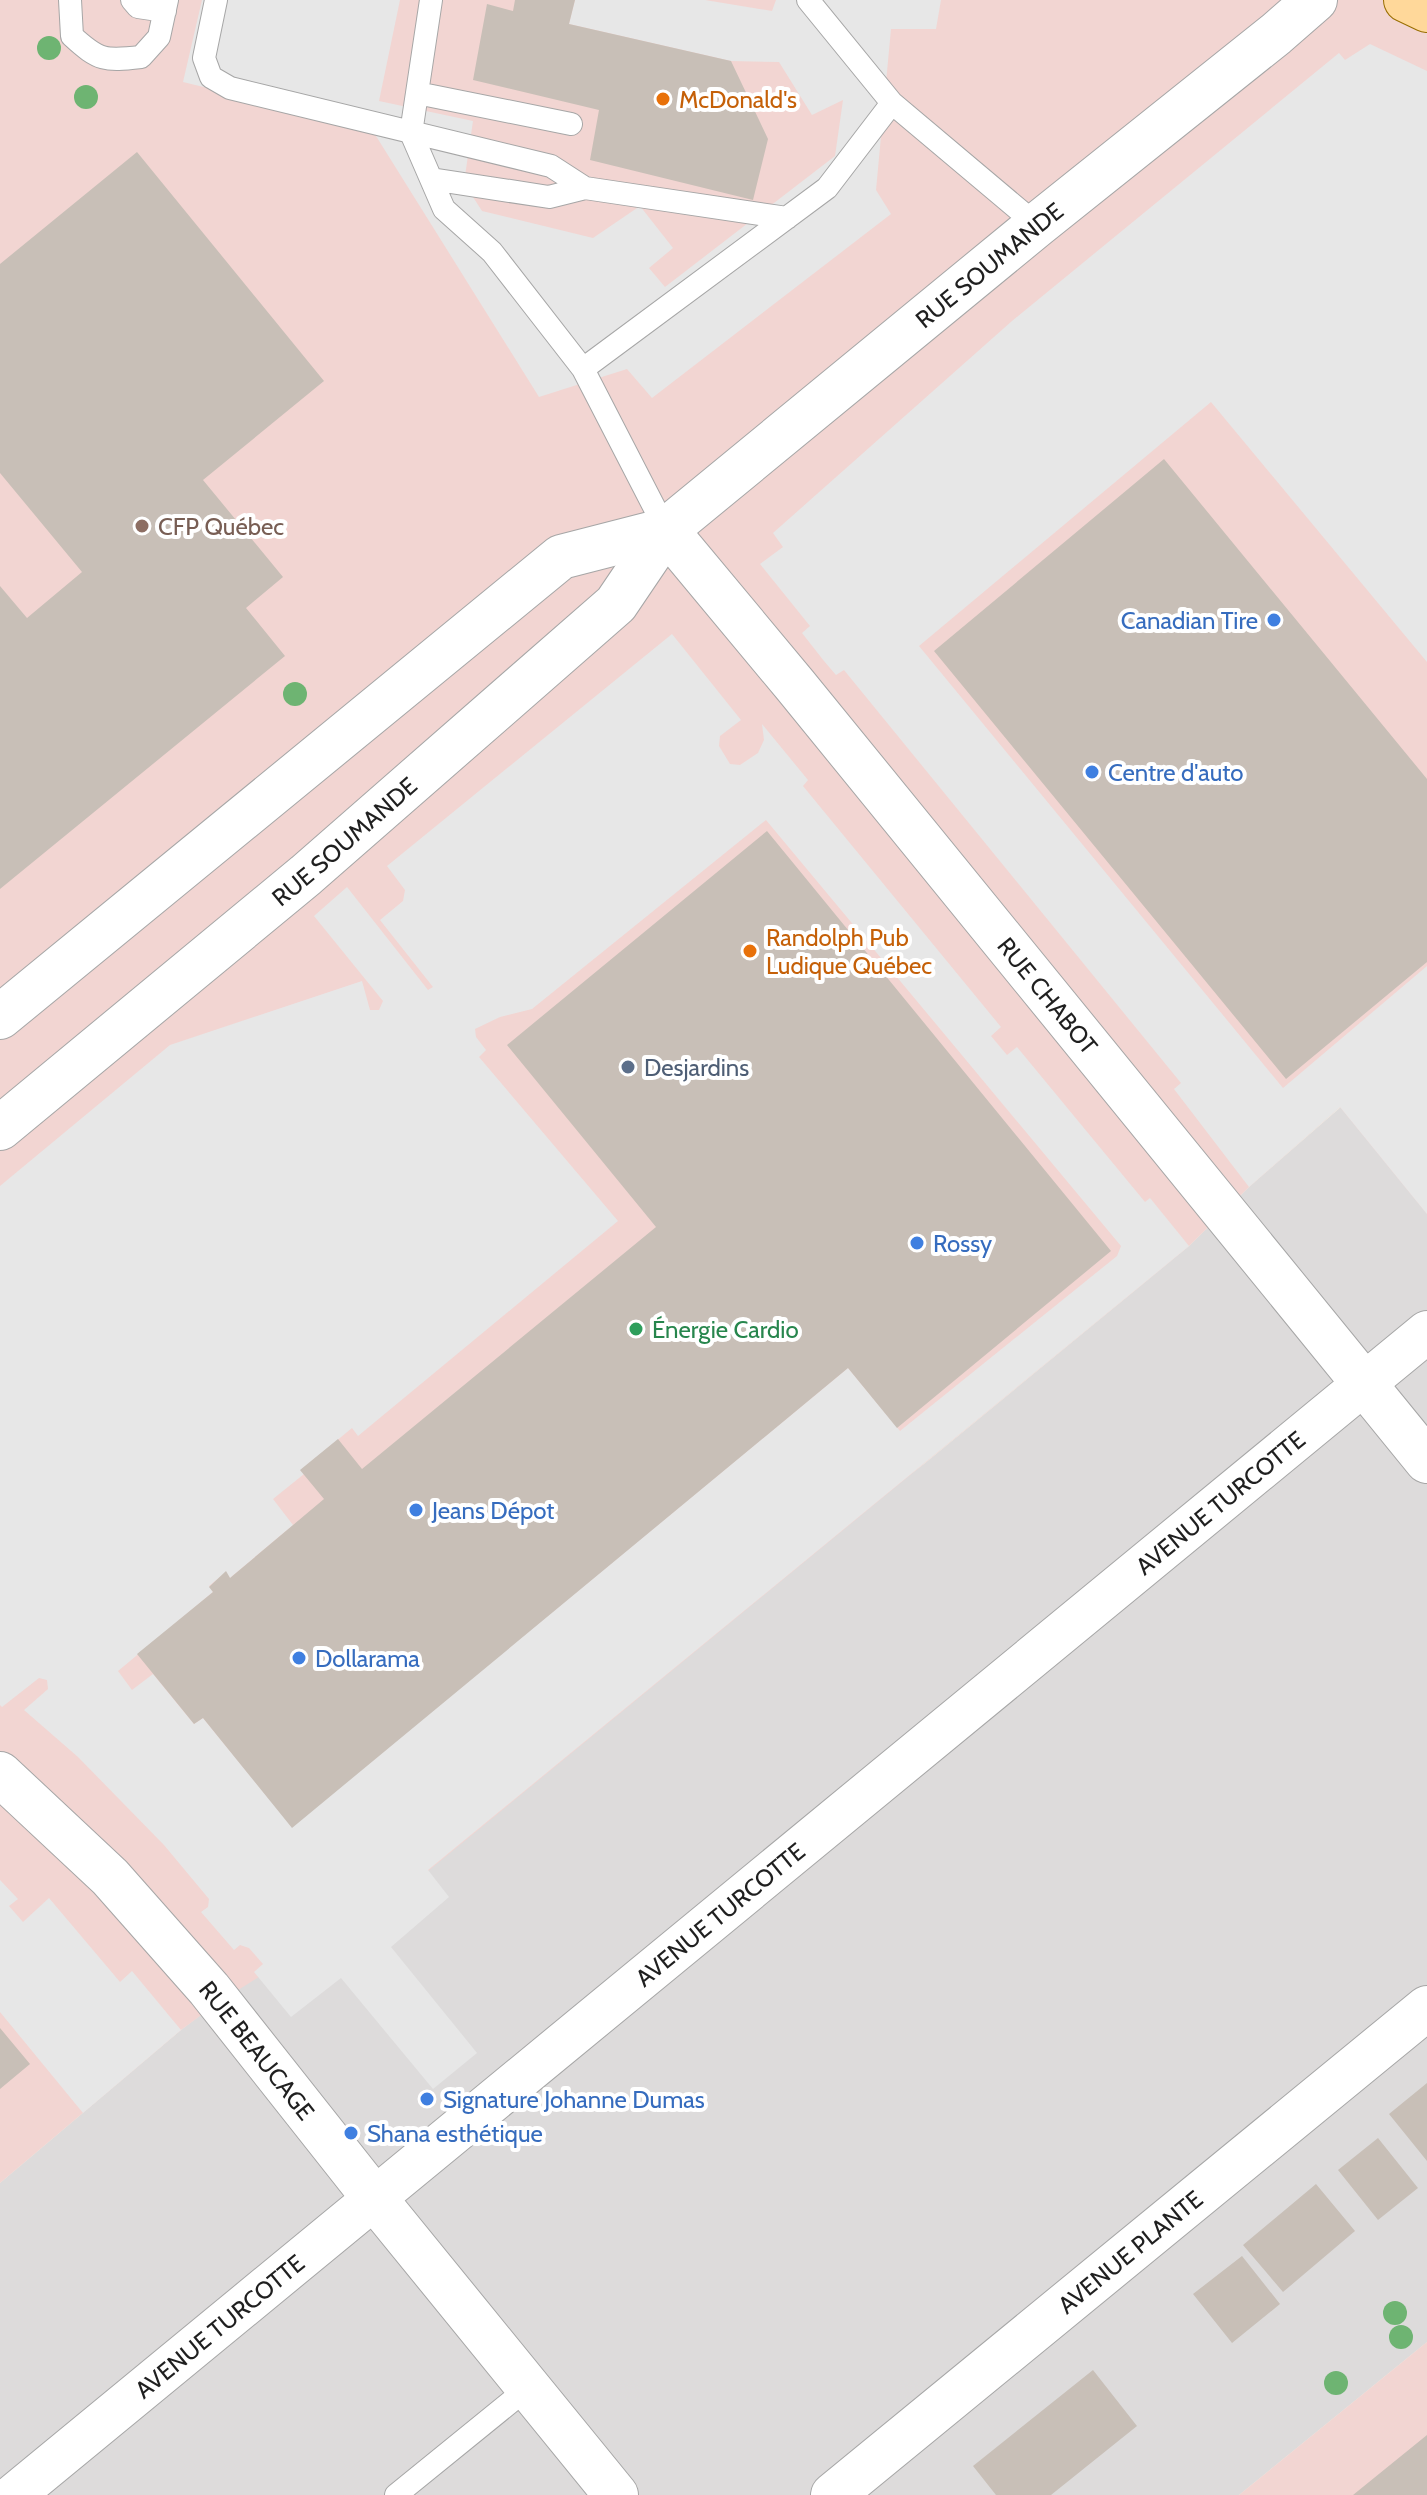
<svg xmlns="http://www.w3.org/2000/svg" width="1427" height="2495" font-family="Cabin,sans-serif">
	<rect width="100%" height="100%" fill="#f0ede4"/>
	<!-- residential -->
	<path fill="#dddbdb" d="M1427 1032V2342L1239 2495H0V2183L181 2030 924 1464 1189 1246 1249 1187Z"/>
	<!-- commercial -->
	<path fill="#f2d5d2" d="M0 0H1406L1427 10V1214L1340 1107 1249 1187 1189 1246 428 1871 219 2002 181 2030 0 2183Z
		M1427 2342V2495H1239Z"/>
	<!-- parking -->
	<path fill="#e7e7e7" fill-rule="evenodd" d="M202 0H400L379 101 473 121 464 183 482 211 593 238 640 206 673 248 649 268 665 287 835 156 843 100 812 115 779 62 731 61 569 24 575 0H705L772 11 776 0H941L936 29H891L876 190 891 214 652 398 627 369 539 397 371 128 183 82Z
		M1370 44 1427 71V662L1211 402 919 646 1283 1088 1427 966V1214L1340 1107 1249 1187 1174 1089 1181 1083 844 670 836 675 824 661 802 633 810 626 760 564 783 547 773 533 1012 321 1339 53 1345 60Z
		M672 634 741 720 720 736 719 746 730 764 740 765 758 753 764 740 762 724 808 780 803 786 1001 1027 991 1036 1007 1055 1017 1047 1145 1202 1150 1198 1189 1246 428 1870 449 1897 391 1947 477 2053 433 2089 341 1978 291 2017 254 1972 263 1964 249 1948 240 1945 234 1950 201 1912 208 1907 209 1899 164 1845 78 1757 24 1710 48 1689 47 1680 39 1678 2 1707 0 1705V1186L170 1045 362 981 370 1010H379L383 1001 314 916 347 887 428 990 433 987 380 920 403 901 405 890 387 866ZM766 820 1121 1246 1117 1256 900 1431 848 1368 292 1827 203 1718 194 1724 153 1674 132 1690 118 1671 213 1592 209 1586 226 1572 230 1578 293 1525 273 1499 304 1474 301 1470 352 1428 358 1436 618 1221 479 1057 486 1050 476 1037 475 1029 500 1017 532 1009Z
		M0 1880 18 1899 9 1906 23 1922 49 1898 120 1982 132 1971 181 2030 83 2113 0 2012Z"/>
	<!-- building -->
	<path fill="#c8bfb7" d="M515 0H575L569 24 731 61 768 139 753 200 590 160 599 110 473 80 487 4 513 11Z
		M137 152 324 381 203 480 283 577 246 608 285 656 0 889V586L27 618 82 572 0 473V264Z
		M1164 459 1427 779V962L1286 1079 934 651Z
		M767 831 1111 1251 897 1428 848 1368 292 1828 203 1718 194 1724 137 1654 213 1592 209 1587 226 1571 230 1578 324 1499 300 1470 338 1439 362 1469 656 1227 507 1045Z
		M0 2028 30 2064 0 2089Z
		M1427 2083V2161L1389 2114Z
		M1378 2138 1418 2188 1378 2220 1338 2170Z
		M1316 2184 1355 2231 1283 2292 1243 2245Z
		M1242 2256 1280 2304 1232 2343 1193 2294Z
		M1093 2370 1137 2426 1051 2495H996L973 2466Z
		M1427 2435V2495H1353Z"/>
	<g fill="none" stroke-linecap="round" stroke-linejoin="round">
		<!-- service casing -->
		<g stroke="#a6a6a6" stroke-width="24">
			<path id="service" d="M70 0 72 36C99 61 105 61 141 57L159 37 167 0
				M132 0 138 7 165 11
				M216 0 204 58 211 77 230 88 551 166 585 188 787 218
				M431 0 411 133 444 209 492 252 583 369 827 188 892 103
				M808 0 892 103 1037 225
				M417 93 571 124
				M431 179 549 197 585 188
				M583 369 666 530
				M396 2495 529 2387"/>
		</g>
		<!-- minor casing -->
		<g stroke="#a6a6a6" stroke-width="44">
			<g id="minor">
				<path id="s1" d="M14 2495 1427 1332"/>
			</g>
		</g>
		<!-- tertiary casing -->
		<g stroke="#a6a6a6" stroke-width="46">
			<g id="tertiary">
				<path id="s2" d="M666 530 795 685 1427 1461"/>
				<path d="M0 1017 561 557 666 530"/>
				<path id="s3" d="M0 1128 306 875 616 604 666 530 1037 225 1276 34 1315 0"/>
				<path id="s4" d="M0 1774 110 1877 209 1989 375 2199 616 2495"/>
				<path id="s5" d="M833 2495 1427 2008"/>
			</g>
		</g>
		<!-- primary casing -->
		<g stroke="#996e00" stroke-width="46">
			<path id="primary" d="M1406 0 1427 10"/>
		</g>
		<!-- service -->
		<use href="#service" stroke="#fff" stroke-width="22"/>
		<!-- minor -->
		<use href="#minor" stroke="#fff" stroke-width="42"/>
		<!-- tertiary -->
		<use href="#tertiary" stroke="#fff" stroke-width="44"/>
		<!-- primary -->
		<use href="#primary" stroke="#ffd89a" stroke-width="44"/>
	</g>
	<!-- trees -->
	<g fill="#6eb472">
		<circle cx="49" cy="48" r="12"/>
		<circle cx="86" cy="97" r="12"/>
		<circle cx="295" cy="694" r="12"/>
		<circle cx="1395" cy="2313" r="12"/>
		<circle cx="1401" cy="2337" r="12"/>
		<circle cx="1336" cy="2383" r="12"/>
	</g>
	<!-- markers -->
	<g fill="#e8710a" stroke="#fff" stroke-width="3">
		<circle cx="663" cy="99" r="8"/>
		<circle cx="750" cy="951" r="8"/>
	</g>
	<circle fill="#8d6e63" stroke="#fff" stroke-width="3" cx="142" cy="526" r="8"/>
	<g fill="#3f7fe0" stroke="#fff" stroke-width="3">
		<circle cx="1274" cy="620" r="8"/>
		<circle cx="1092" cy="772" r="8"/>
		<circle cx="917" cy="1243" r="8"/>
		<circle cx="416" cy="1510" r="8"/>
		<circle cx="299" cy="1658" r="8"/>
		<circle cx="427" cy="2099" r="8"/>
		<circle cx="351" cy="2133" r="8"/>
	</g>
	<circle fill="#5c6f8a" stroke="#fff" stroke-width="3" cx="628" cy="1067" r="8"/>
	<circle fill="#2e9e5b" stroke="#fff" stroke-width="3" cx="636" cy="1329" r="8"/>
	<g text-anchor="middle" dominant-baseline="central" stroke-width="8" stroke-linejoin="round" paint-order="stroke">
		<!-- food labels -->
		<g font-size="24" fill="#c56008" stroke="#fff" text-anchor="start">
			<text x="679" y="99">McDonald's</text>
			<text x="766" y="937">Randolph Pub<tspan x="766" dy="28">Ludique Québec</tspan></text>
		</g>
		<!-- street labels -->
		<g font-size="24" fill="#1f1f1f" stroke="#fff">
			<text stroke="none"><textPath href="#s3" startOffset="1316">RUE SOUMANDE</textPath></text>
			<text stroke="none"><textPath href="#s3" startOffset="448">RUE SOUMANDE</textPath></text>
			<text stroke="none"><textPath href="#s2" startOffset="602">RUE CHABOT</textPath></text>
			<text stroke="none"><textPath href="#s1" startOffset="1562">AVENUE TURCOTTE</textPath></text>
			<text stroke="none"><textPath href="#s1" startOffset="914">AVENUE TURCOTTE</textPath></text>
			<text stroke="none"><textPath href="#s4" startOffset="378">RUE BEAUCAGE</textPath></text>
			<text stroke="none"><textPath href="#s5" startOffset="384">AVENUE PLANTE</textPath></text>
			<text stroke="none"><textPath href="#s1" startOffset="266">AVENUE TURCOTTE</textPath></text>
		</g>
		<!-- education labels -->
		<g font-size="24" fill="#785e54" stroke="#fff" text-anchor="start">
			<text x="158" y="526">CFP Québec</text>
		</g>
		<!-- shop labels -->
		<g font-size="24" fill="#366cbe" stroke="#fff" text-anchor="start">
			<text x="1258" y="620" text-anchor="end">Canadian Tire</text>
			<text x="1108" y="772">Centre d'auto</text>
			<text x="933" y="1243">Rossy</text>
			<text x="432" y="1510">Jeans Dépot</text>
			<text x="315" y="1658">Dollarama</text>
			<text x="443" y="2099">Signature Johanne Dumas</text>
			<text x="367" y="2133">Shana esthétique</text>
		</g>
		<!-- service labels -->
		<g font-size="24" fill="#4e5e75" stroke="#fff" text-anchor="start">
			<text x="644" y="1067">Desjardins</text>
		</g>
		<!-- leisure labels -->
		<g font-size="24" fill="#27864d" stroke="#fff" text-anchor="start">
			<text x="652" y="1329">Énergie Cardio</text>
		</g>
	</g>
</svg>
